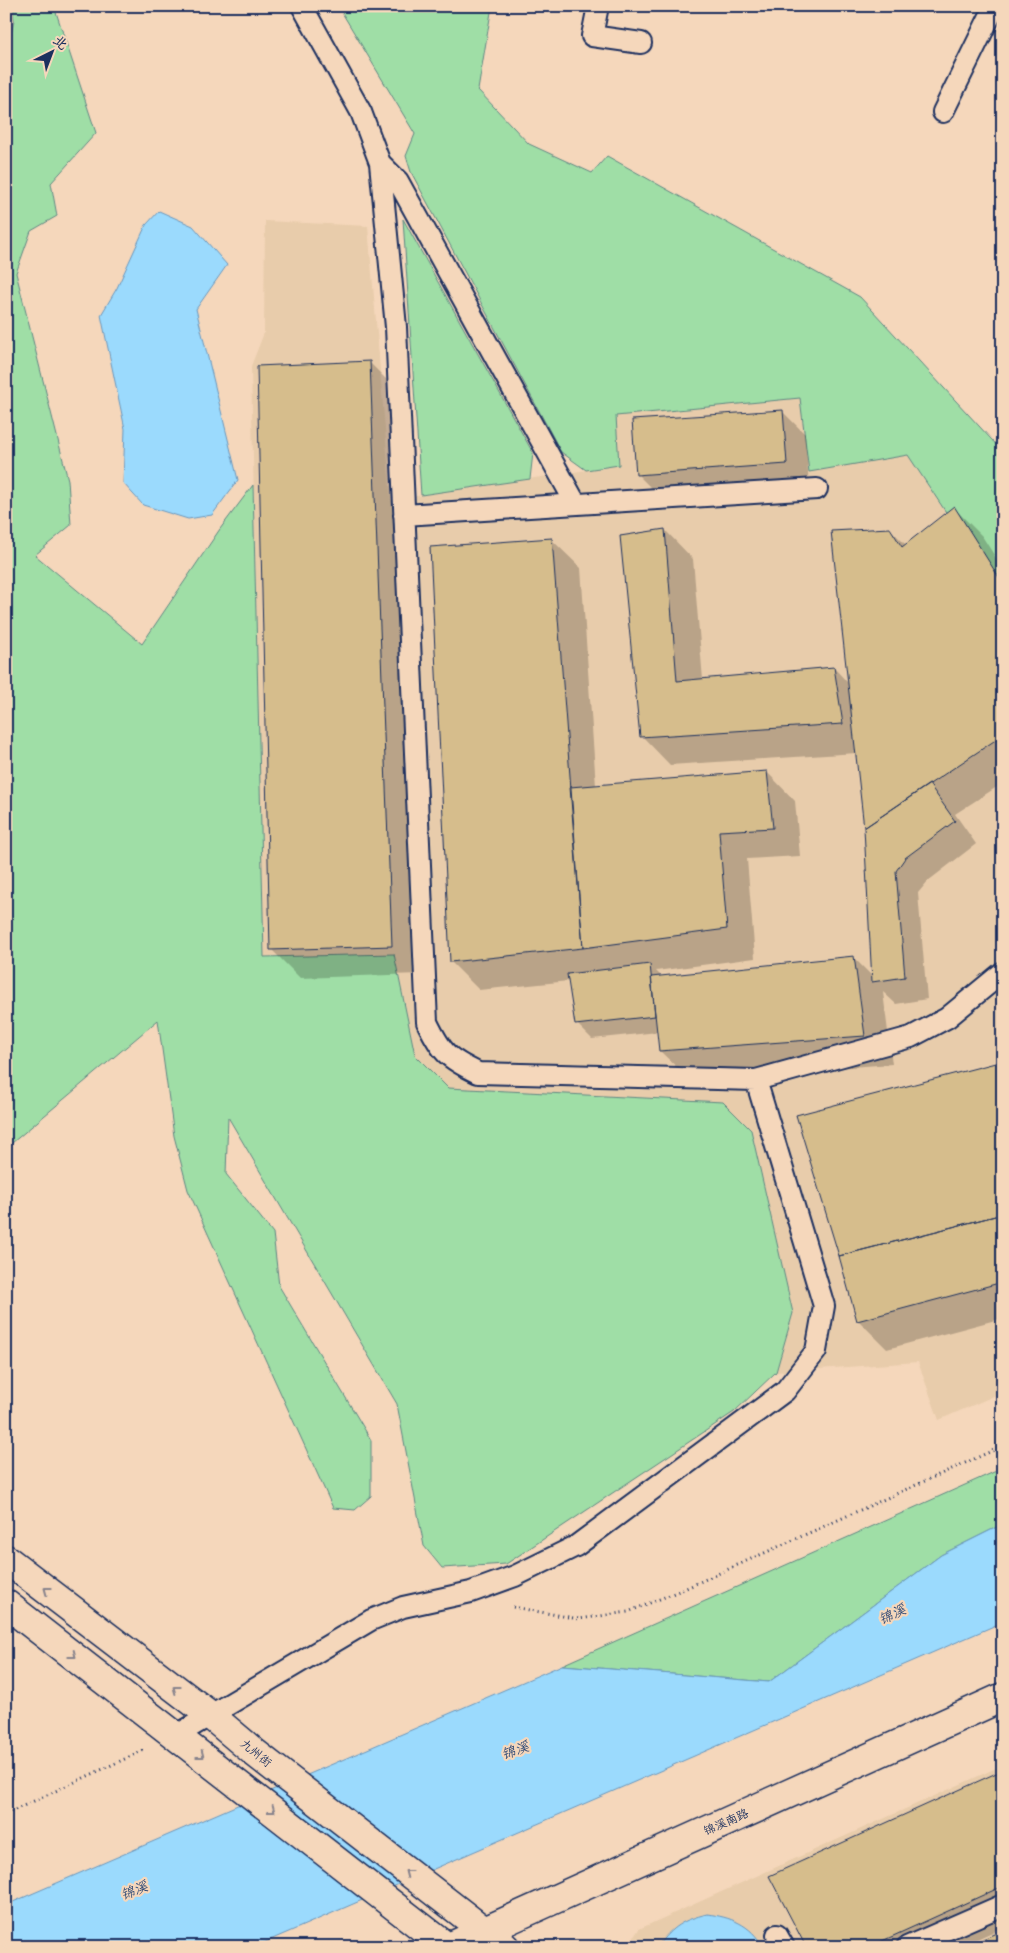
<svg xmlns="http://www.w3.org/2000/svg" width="1009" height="1953" font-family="'Shantell Sans','LXGW WenKai TC',sans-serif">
	<rect width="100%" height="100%" fill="#f5d7bb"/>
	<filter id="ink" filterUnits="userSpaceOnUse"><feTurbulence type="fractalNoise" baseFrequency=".02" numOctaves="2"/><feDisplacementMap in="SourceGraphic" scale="10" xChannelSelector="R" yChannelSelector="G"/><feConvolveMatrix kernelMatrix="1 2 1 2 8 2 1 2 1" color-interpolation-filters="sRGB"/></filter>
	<g filter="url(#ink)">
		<!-- built -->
		<path fill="#e8ccab" d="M265 221 368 226 391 500 619 465 615 416 801 398 809 471 908 455 1003 598V1392L939 1420 918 1362 776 1372 793 1313 751 1130 723 1102 448 1088 415 1055 394 954 264 957 251 366 264 333Z
			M1003 1765V1947H627L639 1929Z"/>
		<!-- green -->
		<path fill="#9fdea6" stroke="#5d8682" d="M12 6H54L96 133 51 183 57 216 31 231 16 273 68 480 71 525 35 555 142 644 220 529 253 485 264 957 394 954 415 1055 448 1088 723 1102 751 1130 793 1313 776 1372 734 1412 506 1564 442 1568 424 1546 397 1404 228 1117 226 1174 273 1233 279 1286 371 1440V1496L355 1510 333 1508 188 1190 174 1136 158 1020 6 1148V57L14 20Z
			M338 6H492L478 90 529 144 592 173 607 156 860 297 1003 452V598L908 455 809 472 800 398 616 416 619 465 586 470 561 452 411 172 406 156 415 134Z
			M403 219 533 453 530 479 421 495Z
			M1003 1468V1524L941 1555 769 1682 562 1665Z"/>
		<!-- water -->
		<path fill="#9bdafd" stroke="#6896bd" d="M159 211 193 226 227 265 196 309 238 480 212 515 188 519 143 505 123 483 125 429 101 315 117 288 146 225Z
			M1003 1524V1622L254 1947H6V1905L562 1665 769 1682 941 1555Z
			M707 1914C730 1917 751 1924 763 1947H657C672 1926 683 1920 707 1914Z"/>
		<!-- shadow -->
		<path fill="#0003" d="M369 362 398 391 420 974 300 978 271 949Z
			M782 411 805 434 809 486 660 497 637 474Z
			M954 508 982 536 1003 569V783L955 814 976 844 928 881 918 893 927 999 896 1004 883 992 892 1064 689 1079 660 1051 658 1032 592 1039 577 1024 569 981 479 990 451 962 552 540 581 568 596 786 767 772 795 801 800 856 747 859 755 958 656 971 662 977 854 958 873 977 866 827 857 753 670 765 642 736 665 530 693 559 703 680 834 668 849 684 890 529 906 545Z
			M1003 1062V1318L887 1349 858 1320Z
			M1003 1771V1927L960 1947H807Z"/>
		<!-- building -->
		<path fill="#d6bd8c" stroke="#1b2f5e" d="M370 361 392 946 270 950 257 366Z
			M783 410 787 464 636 475 632 420Z
			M954 506 1003 584V735L864 828 831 531 890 528 902 547Z
			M665 529 677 681 834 667 843 724 640 737 620 536Z
			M552 538 583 948 450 962 430 547Z
			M767 771 773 828 719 831 727 929 583 948 570 787Z
			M929 784 955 821 905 858 896 871 905 977 872 982 864 828Z
			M854 956 865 1036 659 1051 651 977Z
			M650 964 655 1016 575 1025 567 974Z
			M1003 1061V1214L839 1256 796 1115Z
			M1003 1214V1282L857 1321 839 1256Z
			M1003 1770V1886L869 1947H806L769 1876Z
			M1003 1930V1947H965Z"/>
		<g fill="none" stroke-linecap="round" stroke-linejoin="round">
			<!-- lane casing -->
			<g stroke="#1b2f5e" stroke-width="24">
				<path id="lane" d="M302 6 361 112 380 163 396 327 427 1022C442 1053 447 1058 478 1073L756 1080 911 1037 947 1018 1003 972
					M598 6 592 36 641 43
					M943 112 995 6
					M380 163 398 181 576 504
					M404 515 817 489
					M177 1735 371 1620 403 1607 471 1592 515 1576 576 1546 785 1391 816 1351 824 1306 756 1080
					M777 1935 784 1947
					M907 1947 1003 1905"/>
			</g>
			<!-- secondary casing -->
			<g stroke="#1b2f5e" stroke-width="31">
				<path id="secondary" d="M6 1559 210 1715 255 1753 505 1947
					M6 1604 447 1947
					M449 1947 1003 1697"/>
			</g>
			<!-- path -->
			<path stroke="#1b2f5e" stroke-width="3" stroke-dasharray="1 4" stroke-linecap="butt" d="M513 1607 579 1619 628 1612 684 1589 1003 1446
				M6 1814 144 1750"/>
			<!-- lane -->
			<use href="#lane" stroke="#f5d7bb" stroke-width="20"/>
			<!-- secondary -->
			<use href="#secondary" stroke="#f5d7bb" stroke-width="28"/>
		</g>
		<!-- one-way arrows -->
		<defs><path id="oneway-chevron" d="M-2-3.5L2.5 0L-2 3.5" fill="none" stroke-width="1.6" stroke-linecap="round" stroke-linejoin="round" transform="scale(1.25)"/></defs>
		<g stroke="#88838c">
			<use href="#oneway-chevron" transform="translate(47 1590) rotate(-143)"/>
			<use href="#oneway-chevron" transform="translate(73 1655) rotate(38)"/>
			<use href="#oneway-chevron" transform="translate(176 1689) rotate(-143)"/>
			<use href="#oneway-chevron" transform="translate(201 1755) rotate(38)"/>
			<use href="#oneway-chevron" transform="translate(272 1810) rotate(38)"/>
			<use href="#oneway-chevron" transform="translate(408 1873) rotate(-142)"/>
		</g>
	</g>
	<g text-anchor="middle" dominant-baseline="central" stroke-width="4.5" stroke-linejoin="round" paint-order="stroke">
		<!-- street labels -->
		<g font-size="12" fill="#1b2f5e" stroke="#f5d7bb">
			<text transform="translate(256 1753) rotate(39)">九州街</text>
			<text transform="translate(726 1822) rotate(-24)">锦溪南路</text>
		</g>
		<!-- water labels -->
		<g font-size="14" font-style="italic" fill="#2e4976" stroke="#f5d7bb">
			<text transform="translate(892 1614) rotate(-26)">锦溪</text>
			<text transform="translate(515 1750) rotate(-20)">锦溪</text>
			<text transform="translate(134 1890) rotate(-22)">锦溪</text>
		</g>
	</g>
	<!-- margin -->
	<rect width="1009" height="1953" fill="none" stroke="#f5d7bb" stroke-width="25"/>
	<rect x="12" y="12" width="984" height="1928" fill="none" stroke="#1b2f5e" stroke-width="2" filter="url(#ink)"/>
	<!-- north arrow -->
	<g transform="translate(52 52) rotate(42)" stroke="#f5d7bb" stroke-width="4" paint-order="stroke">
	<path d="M0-4L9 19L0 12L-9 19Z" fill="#1b2f5e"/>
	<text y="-8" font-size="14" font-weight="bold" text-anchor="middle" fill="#1b2f5e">北</text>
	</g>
</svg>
